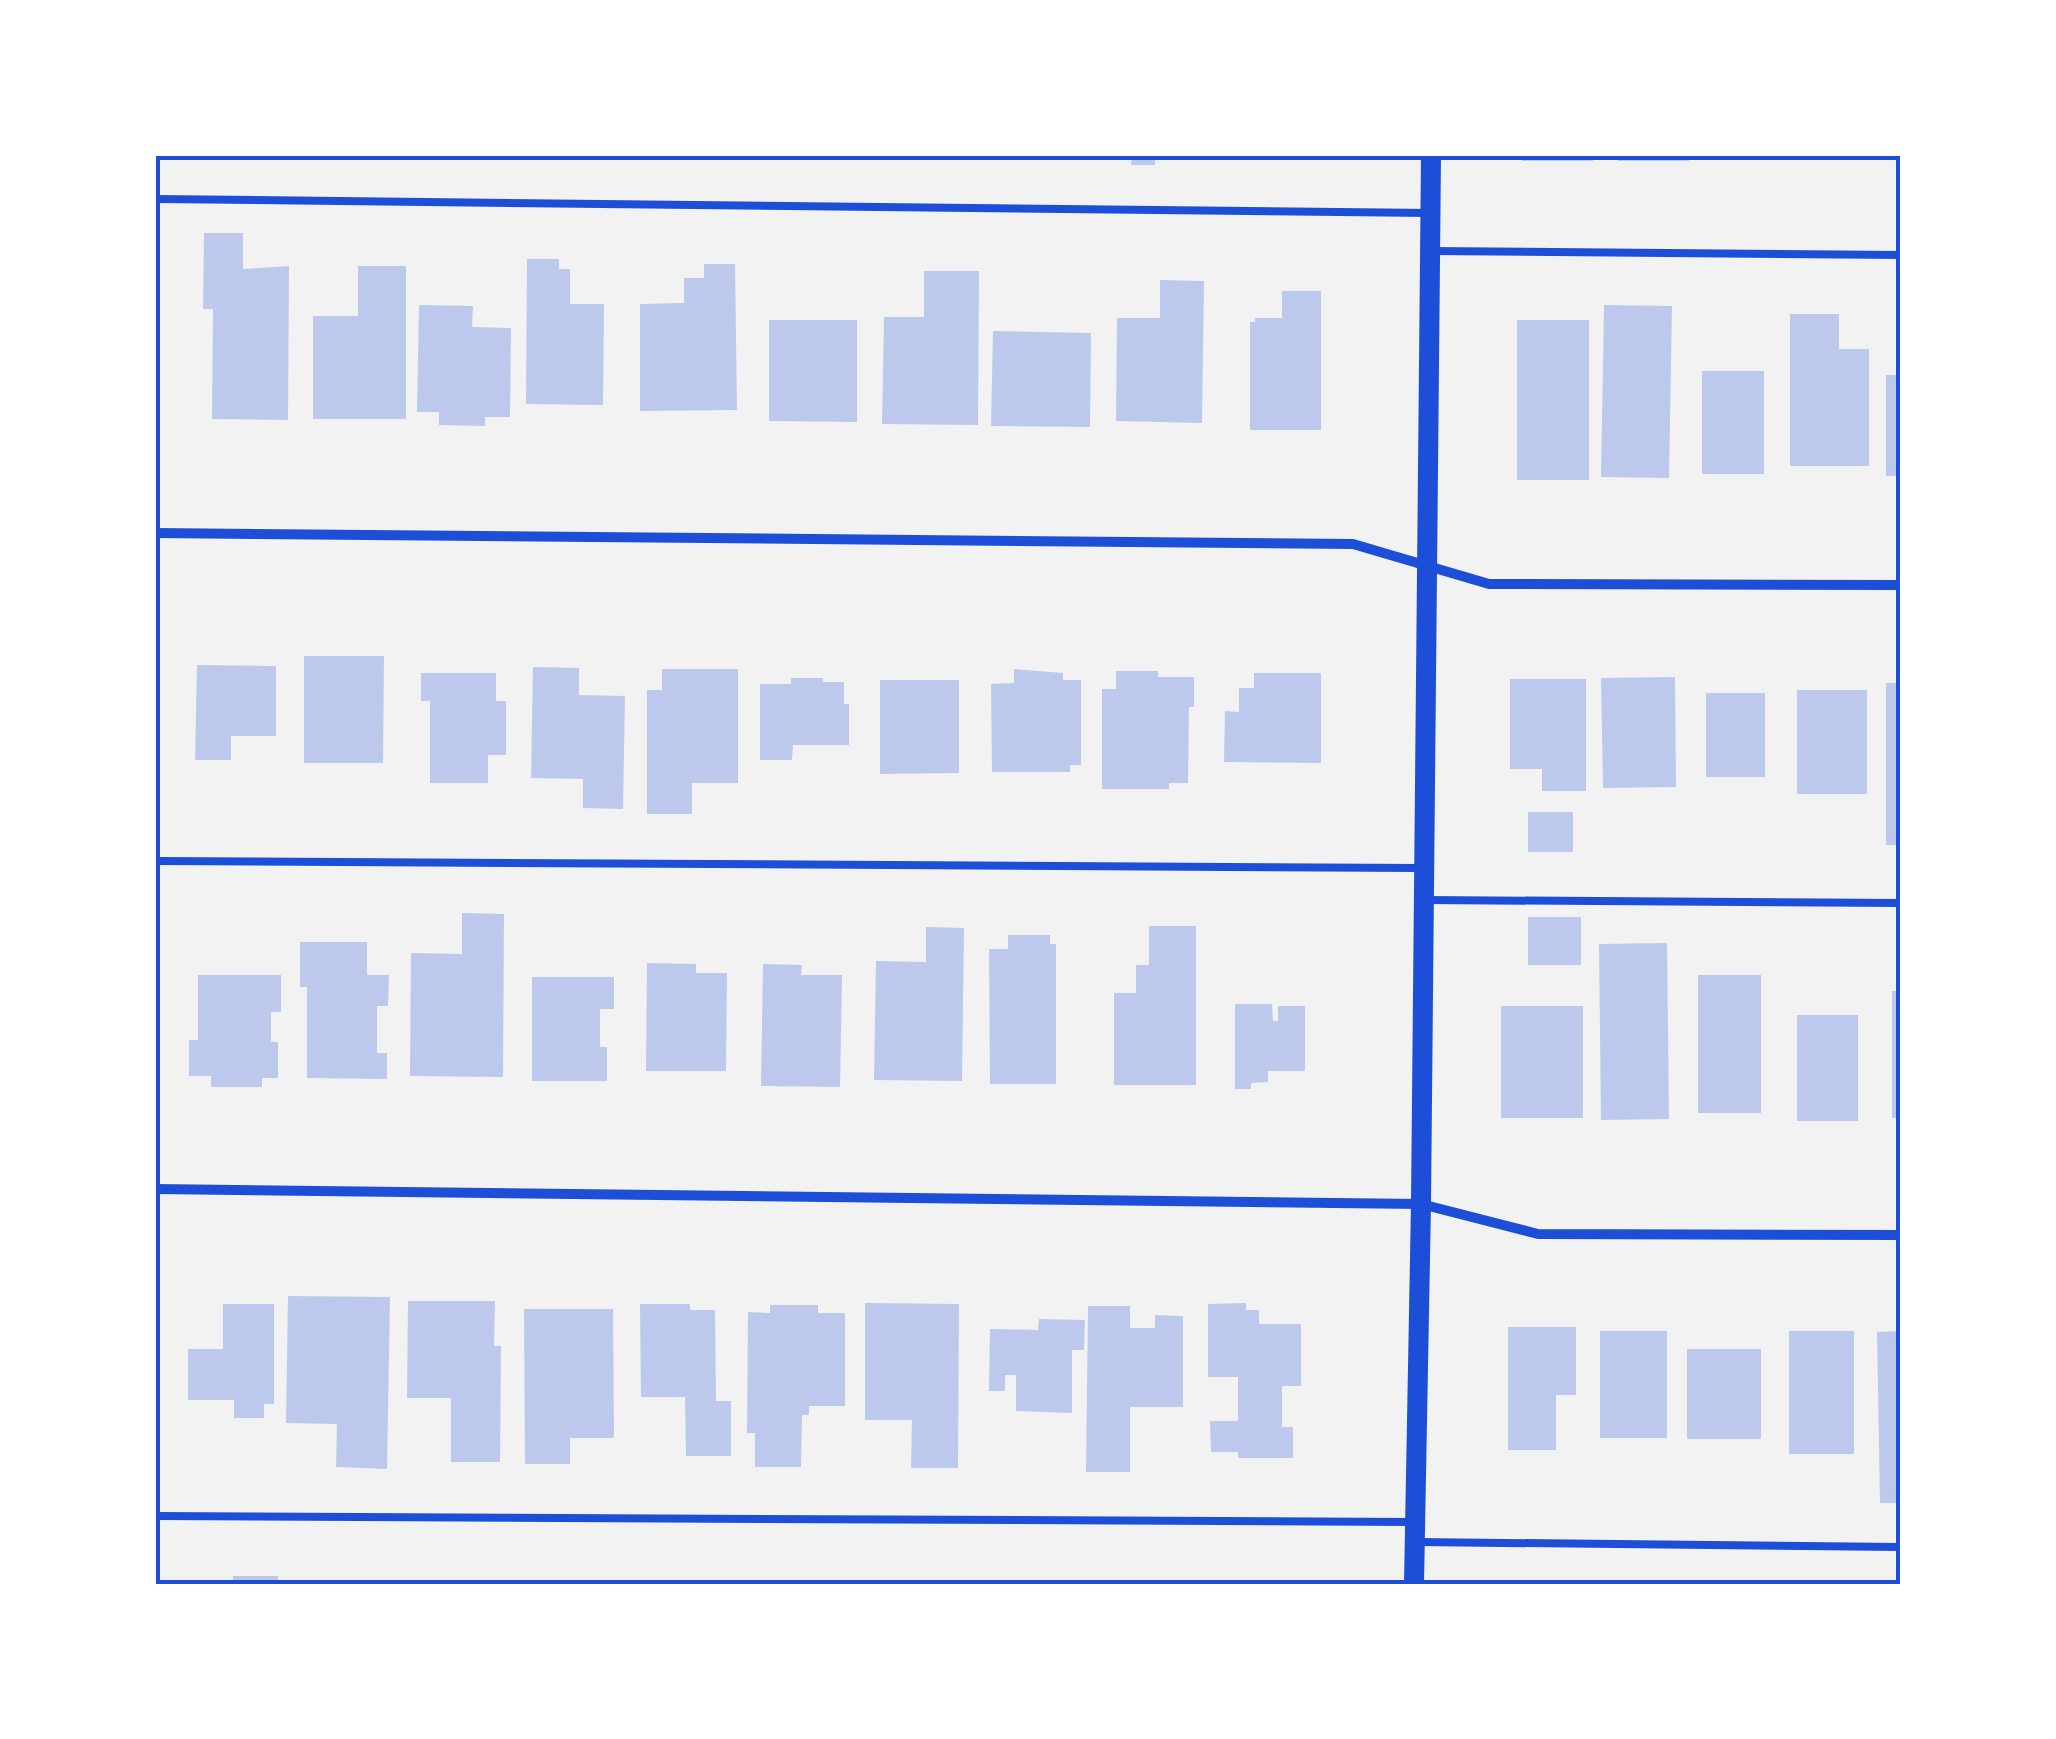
<svg xmlns="http://www.w3.org/2000/svg" width="2056" height="1739" font-family="'Archivo Narrow',sans-serif">
	<rect width="100%" height="100%" fill="#f2f2f2"/>
	<!-- building -->
	<path fill="#bdc9ec" d="M1132 155H1155V165H1131Z
		M1522 155H1593V161H1522Z
		M1618 155H1689V161H1618Z
		M1801 155H1852V159H1801Z
		M204 233H243V269L289 266 288 420 212 419 213 309H203Z
		M527 259H559V269H570V304H604L603 405 526 404Z
		M704 264H735L737 410 640 411V304L684 303V278H704Z
		M358 266H406V419H313V316H358Z
		M924 271H979L978 425 882 424 884 317H924Z
		M1160 280 1204 281 1202 423 1116 421 1117 318H1160Z
		M1282 291H1321V430H1250V322H1255V318H1282Z
		M419 305 473 306 472 327 511 328 510 417H485V426L439 425V412H417Z
		M1604 305 1672 306 1669 478 1601 477Z
		M1790 314H1839V349H1869V466H1790Z
		M769 320H857V422L769 421Z
		M1517 320H1589V480H1517Z
		M993 331 1091 333 1090 427 991 426Z
		M1702 371H1764V474H1702Z
		M1886 375H1901V476H1886Z
		M304 656H384L383 763H304Z
		M197 665 276 666V736H231V760H195Z
		M533 667 579 668V695L625 696 623 809 583 808V779L531 778Z
		M662 669H738V783H692V814H647V690H662Z
		M1014 669 1063 673V680H1081V765H1070V772H992L991 684 1014 683Z
		M1116 671H1158V677H1194V707H1189L1188 783H1169V789H1102V689H1116Z
		M421 673H496V701H506V755H488V783H430V701H421Z
		M1254 673H1321V763L1224 762 1225 711 1239 712V688H1254Z
		M1675 677 1676 787 1603 788 1601 678Z
		M791 678H823V682H844V704H849V745H793L792 760H760V684H791Z
		M1510 679H1586V791H1542V769H1510Z
		M880 680H959V773L880 774Z
		M1886 683H1901V845H1886Z
		M1797 690H1867V794H1797Z
		M1706 693H1765V777H1706Z
		M1528 812H1573V852H1528Z
		M462 913 504 914 503 1077 410 1076 411 953 462 954Z
		M1528 917H1581V965H1528Z
		M1149 926H1196V1085H1114V993H1136V965H1149Z
		M926 927 964 928 962 1081 874 1080 876 961 926 962Z
		M1008 935H1050V944H1056V1084H990L989 949H1008Z
		M300 942H367V975H389L388 1006H377V1053H387V1079L307 1078V987H300Z
		M1667 943 1669 1119 1601 1120 1599 944Z
		M647 963 696 964V973H727L726 1071H646Z
		M763 964 802 965 801 975H842L840 1087 761 1086Z
		M198 975H281V1012H271V1042H278V1078H262V1087H211V1076H189V1040H198Z
		M1698 975H1761V1113H1698Z
		M532 977H614V1009H600V1047H607V1081H532Z
		M1892 991H1901V1118H1892Z
		M1235 1004H1272L1273 1021H1278V1006H1305V1071H1268V1082L1251 1083V1089H1235Z
		M1501 1006H1583V1118H1501Z
		M1797 1015H1858V1121H1797Z
		M288 1296 390 1297 387 1469 336 1467 337 1424 286 1423Z
		M408 1301H495L494 1346H501L500 1462H451V1398H407Z
		M865 1303 959 1304 958 1468H911L912 1420H865Z
		M1246 1303V1310H1259V1324H1301V1386H1282V1427H1293V1458H1238V1452H1211L1210 1421H1238V1377H1208V1304Z
		M223 1304H274V1404H264V1418H234V1400H188V1349H223Z
		M640 1304H690V1310H715L716 1401H731V1456H686L685 1397H641Z
		M770 1305H818V1313H845V1406H809V1415H802L801 1467H755V1433H747L748 1312 770 1313Z
		M1088 1306H1130V1328H1155V1315L1183 1316V1407H1130V1472H1086Z
		M524 1309H613L614 1438H570V1464H525Z
		M1039 1319 1085 1320 1084 1350H1072V1413L1016 1411V1375H1005V1391H989L990 1329 1038 1330Z
		M1508 1327H1576V1395H1556V1450H1508Z
		M1600 1331H1667V1438H1600Z
		M1789 1331H1854V1454H1789Z
		M1901 1331V1503H1880L1877 1332Z
		M1687 1349H1761V1439H1687Z
		M233 1576H278V1584H233Z"/>
	<g fill="none" stroke-linecap="round" stroke-linejoin="round">
		<!-- service -->
		<path stroke="#1d4ed8" stroke-width="8" d="M155 199 1430 213
			M1431 251 1901 255
			M155 861 1420 868
			M1426 900 1901 903
			M155 1516 1413 1522
			M1416 1542 1901 1547"/>
		<!-- minor -->
		<path stroke="#1d4ed8" stroke-width="10" d="M155 533 1353 544 1489 584 1901 585
			M155 1189 1421 1204 1538 1234 1901 1235"/>
		<!-- secondary -->
		<path stroke="#1d4ed8" stroke-width="20" d="M1414 1584 1421 1204 1431 155"/>
	</g>
	<!-- border -->
	<rect width="2056" height="1739" fill="none" stroke="#ffffff" stroke-width="315"/>
	<rect x="158" y="158" width="1740" height="1424" fill="none" stroke="#1d4ed8" stroke-width="4"/>
</svg>
